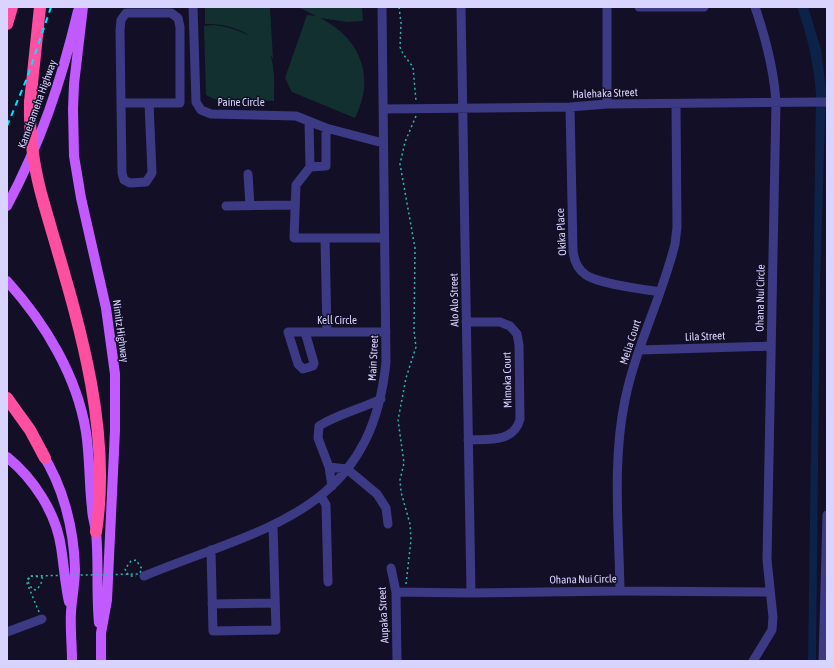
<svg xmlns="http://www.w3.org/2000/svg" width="834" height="668" font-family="'Asap Condensed',sans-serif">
	<rect width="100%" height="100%" fill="#130f26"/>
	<!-- green -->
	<path fill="#12302f" d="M205 7H270L273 59C256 35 234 23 205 24Z
		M298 7H362L363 21 348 22 320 18C360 38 376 76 355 118L292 92 285 78 307 15 316 16Z
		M214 25C234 27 267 39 272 61 275 73 274 89 274 101L214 99 206 95 204 26Z"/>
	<!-- water -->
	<path fill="#0c2248" d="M797 7H808L821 49 826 90 820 282 816 661H808L816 94C814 64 807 35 797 7Z"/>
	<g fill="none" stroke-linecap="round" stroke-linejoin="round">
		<!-- path -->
		<path stroke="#2fb8b0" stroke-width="1.5" stroke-dasharray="2 3" stroke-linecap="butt" d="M399 7 401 23 400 47 403 54 413 67 416 101
			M127 573 130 576H136
			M406 584 411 540 410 524 401 492 400 480 404 463 398 420 406 378 416 347 414 331 415 248 400 164 405 142 416 116
			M39 612 27 583 30 576 42 577"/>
		<!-- minor -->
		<path stroke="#3d3a85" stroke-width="9" d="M193 7 196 102 201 110 211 114 296 116 326 128 383 143
			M461 7 471 593
			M639 7H704
			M126 13H171L178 18 180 27V103H121L120 30 121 20Z
			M121 103 122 173 124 180 130 183 146 182 152 173 149 103
			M607 104V7
			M570 107 573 251C574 260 577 269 586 275 599 284 642 289 660 292
			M383 109 570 107 607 104 827 102
			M309 121 310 167 296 185 294 238H384
			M310 167 326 166V128
			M248 174 250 206
			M226 206 295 205
			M325 238 327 332
			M466 322H500L510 326 517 334 519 345 520 419C514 443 488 439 468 440
			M305 332 314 363 313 366 303 369 298 364 288 332H386
			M640 350 771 346
			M329 467 347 469 377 494 386 508 388 524
			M332 486 329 467 318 438 319 426C338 414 361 409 381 399
			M321 496 326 505 328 582
			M211 550 213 631 276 630 273 525
			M391 568 396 592 397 661
			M144 576C263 527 371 514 386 362L382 7
			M620 591C619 528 612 462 625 400 636 346 662 297 675 244L677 227 676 104
			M396 592 471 593 620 591 770 592
			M212 604 275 603
			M7 632 42 619
			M753 661 772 630 773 617 767 560 776 103C774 69 766 39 755 7
			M823 661 827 515"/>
		<!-- major -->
		<path stroke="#c25bff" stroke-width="10" d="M83 7 74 84 73 109 74 156 81 198 106 308 115 374V430L107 600 101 633V661
			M7 206C41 142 61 82 78 11
			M7 281C45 323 77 376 86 432 90 458 89 483 92 508 92 516 95 524 96 532 99 562 96 593 99 623
			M41 452C63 485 74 529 75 569 75 583 72 597 71 612 70 628 72 645 72 661
			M7 457C34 479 56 513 61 547 64 566 65 584 69 602"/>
		<!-- highway -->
		<path stroke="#ff4fa3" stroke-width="12" d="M7 24 12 7
			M30 102 40 7
			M44 204C74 309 113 421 96 532
			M7 398 30 430 45 458"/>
		<!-- rail -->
		<path stroke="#00e5ff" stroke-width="2" stroke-dasharray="6 5" stroke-linecap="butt" d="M7 126 27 78 51 7"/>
		<!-- path-bridge -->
		<path stroke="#2fb8b0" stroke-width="1.5" stroke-dasharray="2 3" stroke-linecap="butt" d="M42 577C43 581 39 588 36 590L32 589 27 580 30 576 139 574 142 569 136 560 131 561 125 569 127 573"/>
		<!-- highway-bridge -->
		<path stroke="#ff4fa3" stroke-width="12" d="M30 102C29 137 34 170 44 204"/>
	</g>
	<g text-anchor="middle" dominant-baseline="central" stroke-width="3" stroke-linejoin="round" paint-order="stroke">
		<!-- street labels -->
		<g font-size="11" fill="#d9d4ff" stroke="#130f26">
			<text transform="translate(605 93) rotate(-2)">Halehaka Street</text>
			<text x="241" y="102">Paine Circle</text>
			<text transform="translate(37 104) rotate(-70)">Kamehameha Highway</text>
			<text transform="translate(561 232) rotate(-93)">Okika Place</text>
			<text transform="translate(760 298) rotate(-89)">Ohana Nui Circle</text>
			<text transform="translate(454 300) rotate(-91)">Alo Alo Street</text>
			<text x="337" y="320">Kell Circle</text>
			<text transform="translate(121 331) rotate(82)">Nimitz Highway</text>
			<text transform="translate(705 336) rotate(-2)">Lila Street</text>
			<text transform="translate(630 342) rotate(-72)">Melia Court</text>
			<text transform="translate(373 358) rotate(-87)">Main Street</text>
			<text transform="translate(507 380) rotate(-91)">Mimoka Court</text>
			<text transform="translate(583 579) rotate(-1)">Ohana Nui Circle</text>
			<text transform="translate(383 615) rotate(-93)">Aupaka Street</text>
		</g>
	</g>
	<!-- border -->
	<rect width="834" height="668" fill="none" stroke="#d9d4ff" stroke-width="16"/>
</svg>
